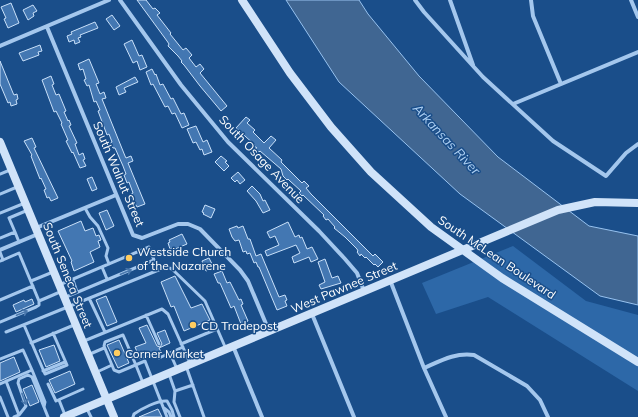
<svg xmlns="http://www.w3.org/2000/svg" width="638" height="417" font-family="Mulish,sans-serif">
	<rect width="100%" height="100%" fill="#1a4e8a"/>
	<!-- green -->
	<path fill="#2d68a8" d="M513 246 586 301 638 315V391L488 297 436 314 422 283Z"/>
	<!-- water -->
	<path fill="#406692" stroke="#97c2ef" d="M286 0H359L368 14 419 76 498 157 589 226 638 236V305L600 296 460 194 339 82Z"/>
	<!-- building -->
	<path fill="#4377b2" stroke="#c9e0f9" d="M137 0H146L153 9 155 8 160 13 157 15 171 33 170 34 183 50 186 48 192 55 189 58 196 67 200 64 204 69 200 73 227 106 221 111 200 86 184 65 181 62 182 61 178 56 168 46 169 44 167 41Z
		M11 3 19 23 8 28 4 19 6 18 1 7Z
		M33 5 37 11 33 13 34 16 28 20 23 10Z
		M112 15 120 26 114 30 106 19Z
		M95 22 98 28 80 35 81 37 78 38 80 42 75 44 74 40 69 42 67 36 72 34 71 32Z
		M132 40 139 56 142 55 147 67 140 70 137 61 133 63 124 44Z
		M40 45 42 51 38 52 39 55 23 61 19 53Z
		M89 59 99 83 96 84 100 94 104 92 106 98 102 99 125 156 126 158 131 156 133 161 128 163 145 204 137 207 136 205 135 206 130 195 133 193 129 182 127 183 124 175 126 174 123 166 115 148H113L110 143 112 142 109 134 107 135 98 111 100 110 96 101 94 102 89 85 87 86 84 80 86 79 83 69 80 70 78 64Z
		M0 61 13 93 14 95 17 94 18 99 16 100 17 104 11 106 10 102 8 103 0 84Z
		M152 69 155 75 156 74 160 85 163 84 171 99 173 98 181 114 184 113 189 125 182 128 175 113 172 114 168 106 165 107 153 84 151 85 146 72Z
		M51 76 54 84 52 85 56 95 59 94 66 111 64 112 68 121 69 120 71 125 69 126 77 143 75 144 79 155 83 153 85 159 83 160 86 166 80 168 73 152 72 153 66 141 68 140 61 124 62 123 56 111 54 112 42 80Z
		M135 77 138 82 124 88 126 92 119 95 116 87Z
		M246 117 250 120 247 123 255 130 253 132 264 143 271 136 276 140 269 148 282 160 281 162 302 183 304 181 309 186 306 188 311 194 373 256 375 254 383 262 378 267 375 264 374 265 366 257 365 258 361 254 360 256 357 252 358 251 357 249 345 237 334 228 335 227 328 219 326 220 323 216 324 215 303 195 302 196 299 193 301 191 290 181 288 179 287 180 283 176 281 169 260 151 259 152 255 149 257 148 254 146 255 145 236 128Z
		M196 126 203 142 207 140 212 152 204 155 202 149 200 150 196 142 193 143 187 129Z
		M32 138 36 147 34 148 58 198 51 201 49 197 47 198 44 190 46 189 41 178 40 179 31 156 32 155 24 141Z
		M221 156 227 161 225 162 229 166 224 171 215 162Z
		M238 172 245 180 240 184 237 180 235 182 231 178Z
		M92 177 97 189 92 191 87 179Z
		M252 186 260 194 263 201 265 200 270 210 263 213 256 201 247 191Z
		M205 205 215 209 211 218 203 214 204 213 202 212Z
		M107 210 114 226 106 230 99 213Z
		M81 221 85 231 93 228 96 236 99 235 101 240 98 241 100 247 90 252 94 262 74 271 71 262 72 261 58 231Z
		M288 222 295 237 299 235 300 238 302 237 307 249 312 247 318 259 311 262 309 257 294 263 292 257 300 253 296 245 267 256 265 251 279 245 275 236 270 238 267 232Z
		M237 226 238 228 243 226 248 239H250L256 256 261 254 279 297 285 295 287 300 285 301 287 306 277 310 259 267H258L256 262 254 263 250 253 247 254 246 251 243 252 239 240 235 241 232 237 229 229Z
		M182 234 187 244 173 250 172 248 170 249 168 243 170 242 169 240Z
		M209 258 214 268 206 271 202 261Z
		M325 259 332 278 338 276 341 283 321 289 319 285 325 282 318 262Z
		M222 271 227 283 230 282 239 300 241 299 243 304 241 305 248 321 241 324 234 306 231 308 220 283H218L214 274Z
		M175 276 191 308 202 304 210 320 184 331 174 306 171 307 161 282Z
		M106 296 117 322 107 326 96 300Z
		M32 299 34 304 16 312 13 305 24 300 25 302Z
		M147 325 157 346 160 347 162 344 157 333 165 330 170 343 159 348 161 352 140 359 135 347 146 343 139 328Z
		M119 340 129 363 118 368 107 345Z
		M54 345 60 361 46 367 39 350Z
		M14 357 20 372 0 381V363Z
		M70 371 75 384 55 393 49 380Z
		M32 385 39 402 30 406 23 389Z
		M158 409 162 417H139Z"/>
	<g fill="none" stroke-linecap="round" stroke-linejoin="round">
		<!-- lane -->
		<path stroke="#a4c7ed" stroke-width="3" d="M0 174 10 170
			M0 194 17 187
			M85 208 90 217 98 226 108 248 106 256 109 264
			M0 213 25 203
			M15 232 19 242
			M0 238 15 232 9 218 28 210
			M0 252 3 260 0 261
			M3 260 19 253 39 301 60 292
			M102 267 107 279
			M73 280 77 292
			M31 281 53 272
			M59 285 149 247 154 260 66 297
			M89 298 105 332
			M0 300 33 286
			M146 315 159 344
			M0 322 36 307 39 305V301
			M24 325 45 374 67 365 53 333
			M6 332 166 267 172 269 205 301 226 349
			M84 341 162 309 168 314 190 363
			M31 343 74 325
			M181 344 217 329
			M170 353 177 369
			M90 354 104 348
			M159 358 183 347
			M0 359 23 350 32 370
			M186 366 204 417
			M43 371 65 362
			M97 372 112 365
			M169 374 175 391 174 402 180 417
			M6 381 19 415 14 417
			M143 383C137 367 130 351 123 335L105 342 104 346 114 370 119 372 145 361 167 417
			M0 384 32 370 45 402 44 407
			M48 384 56 401 83 389
			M175 391 193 385
			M0 397 8 417
			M59 400 65 415
			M164 408 169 412 171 417
			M87 409 91 417
			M19 415 26 406 18 383 19 379 28 375 32 377 48 417
			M133 417 134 414C141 409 158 400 167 401L172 410 174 417"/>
		<!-- street -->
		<path stroke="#a4c7ed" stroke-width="4" d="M120 0 181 85 228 142 319 231 345 259 357 273 364 291
			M415 0 424 12 483 77 553 141 606 176 626 153 638 144
			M450 0 473 65
			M531 0 533 16 561 84
			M631 0 638 17
			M47 27 133 235 142 238 178 224H188L200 229 240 270 248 281 269 331
			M0 46 109 0
			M513 104 638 52
			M36 228 116 195
			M0 250 38 234
			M390 280 424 368 446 417
			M312 314 354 417
			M233 346 262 417
			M424 368C440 361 456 352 474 355L527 386 540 400 548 417"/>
		<!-- secondary -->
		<path stroke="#d0e3f9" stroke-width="8" d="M242 0 290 73 331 127 371 172 431 227 502 278 638 362
			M0 142 114 417
			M64 417 558 210 595 202 638 203"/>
	</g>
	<!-- one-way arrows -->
	<defs><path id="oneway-shaft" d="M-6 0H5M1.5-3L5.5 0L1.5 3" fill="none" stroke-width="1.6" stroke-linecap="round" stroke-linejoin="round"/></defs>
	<g stroke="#4a78ad">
		<use href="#oneway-shaft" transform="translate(126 272) rotate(-23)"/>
		<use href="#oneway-shaft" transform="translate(22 313) rotate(-22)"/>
		<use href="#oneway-shaft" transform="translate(24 399) rotate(70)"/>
	</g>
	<!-- markers -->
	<g fill="#ffcd60" stroke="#1a4e8a" stroke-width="1.5">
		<circle cx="129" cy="258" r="4"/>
		<circle cx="193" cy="325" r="4"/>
		<circle cx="117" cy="353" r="4"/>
	</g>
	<g text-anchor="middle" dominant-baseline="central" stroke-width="3" stroke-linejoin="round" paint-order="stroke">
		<!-- street labels -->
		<g font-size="12" fill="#fff" stroke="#1a4e8a">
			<text transform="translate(262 159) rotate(46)">South Osage Avenue</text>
			<text transform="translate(119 174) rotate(67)">South Walnut Street</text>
			<text transform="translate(497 257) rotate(34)">South McLean Boulevard</text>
			<text transform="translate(68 275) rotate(68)">South Seneca Street</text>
			<text transform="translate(344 287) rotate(-23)">West Pawnee Street</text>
		</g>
		<!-- poi labels -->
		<g font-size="12" fill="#fff" stroke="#1a4e8a" text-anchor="start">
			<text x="137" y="251">Westside Church<tspan x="137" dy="14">of the Nazarene</tspan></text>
			<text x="201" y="325">CD Tradepost</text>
			<text x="125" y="353">Corner Market</text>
		</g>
		<!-- water labels -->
		<g font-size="13" font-style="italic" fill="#afd1f4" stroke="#1a4e8a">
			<text transform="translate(447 139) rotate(47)">Arkansas River</text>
		</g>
	</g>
</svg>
